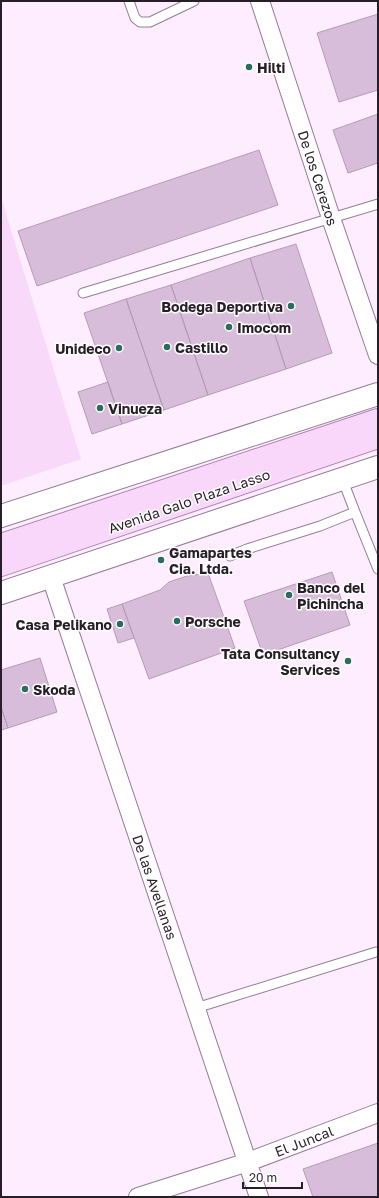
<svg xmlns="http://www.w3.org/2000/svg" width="379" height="1198" font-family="'Golos Text',sans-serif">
	<rect width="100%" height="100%" fill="#feedfe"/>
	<!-- green -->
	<path fill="#f8d9fa" d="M1 197 81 459 1 486Z"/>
	<!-- building -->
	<path fill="#d7bdd9" stroke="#b59bb6" d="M378 14V90L339 102 317 33Z
		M378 114V163L348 173 333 130Z
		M259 150 278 205 37 286 18 231Z
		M296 244 332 353 286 369 250 258Z
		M250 258 286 369 208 395 171 285Z
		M171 285 208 395 164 410 126 299Z
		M126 299 164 410 122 424 84 313Z
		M108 382 122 424 92 434 78 392Z
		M332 572 350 625 263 655 244 601Z
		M208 573 235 648 149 679 122 604 160 590 169 582 187 576Z
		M122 604 134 638 118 643 107 609Z
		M40 658 57 712 8 728 1 707V670Z
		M1 707 8 728 1 730Z
		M378 1143V1197H313L303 1169Z"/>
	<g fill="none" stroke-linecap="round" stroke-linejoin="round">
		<!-- lane casing -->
		<g stroke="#947c96" stroke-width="11">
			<path id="lane" d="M129 1 135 18 140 22H150L194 1
				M83 293 378 204
				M355 512 378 569
				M230 556 247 549 320 526 355 512 345 486V478
				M196 1008 376 952"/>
		</g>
		<!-- street casing -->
		<g stroke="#947c96" stroke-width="20">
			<path id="street" d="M260 1 331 218 378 355
				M51 577 259 1197
				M138 1197 248 1162 378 1113"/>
		</g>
		<!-- secondary casing -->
		<g stroke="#947c96" stroke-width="24">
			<path id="secondary" d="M1 516 378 394
				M1 593 378 467"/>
		</g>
		<!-- primary casing -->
		<g stroke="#ad85b0" stroke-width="24">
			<path id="primary" d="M1 545 378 420
				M1 565 378 437"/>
		</g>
		<!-- lane -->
		<use href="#lane" stroke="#fff" stroke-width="9"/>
		<!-- street -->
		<use href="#street" stroke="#fff" stroke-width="18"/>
		<!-- secondary -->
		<use href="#secondary" stroke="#fff" stroke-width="22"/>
		<!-- primary -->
		<use href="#primary" stroke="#f9d7fb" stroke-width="22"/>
	</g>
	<!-- markers -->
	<g fill="#2b6d5c" stroke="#fff" stroke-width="1.5">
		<circle cx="249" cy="67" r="4"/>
		<circle cx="291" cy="306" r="4"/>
		<circle cx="229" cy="327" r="4"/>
		<circle cx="167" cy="347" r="4"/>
		<circle cx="119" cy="348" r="4"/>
		<circle cx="100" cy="408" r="4"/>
		<circle cx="161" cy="560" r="4"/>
		<circle cx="289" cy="595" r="4"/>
		<circle cx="177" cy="621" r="4"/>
		<circle cx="120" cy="624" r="4"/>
		<circle cx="348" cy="661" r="4"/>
		<circle cx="25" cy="689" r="4"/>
	</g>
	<g text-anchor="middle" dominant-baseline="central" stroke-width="3" stroke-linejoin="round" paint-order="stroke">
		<!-- poi labels -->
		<g font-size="14" font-weight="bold" fill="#281e28" stroke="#fff" text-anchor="start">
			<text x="257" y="67">Hilti</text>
			<text x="283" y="306" text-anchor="end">Bodega Deportiva</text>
			<text x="237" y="327">Imocom</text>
			<text x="175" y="347">Castillo</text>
			<text x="111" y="348" text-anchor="end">Unideco</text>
			<text x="108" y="408">Vinueza</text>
			<text x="169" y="552">Gamapartes<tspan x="169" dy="16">Cia. Ltda.</tspan></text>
			<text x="297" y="587">Banco del<tspan x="297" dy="16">Pichincha</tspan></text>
			<text x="185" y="621">Porsche</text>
			<text x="112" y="624" text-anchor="end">Casa Pelikano</text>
			<text x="340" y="653" text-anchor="end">Tata Consultancy<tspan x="340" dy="16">Services</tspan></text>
			<text x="33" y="689">Skoda</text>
		</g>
		<!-- street labels -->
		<g font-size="14" fill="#281e28" stroke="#fff">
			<text transform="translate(318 178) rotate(72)">De los Cerezos</text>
			<text transform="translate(189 501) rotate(-19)">Avenida Galo Plaza Lasso</text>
			<text transform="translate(155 887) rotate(71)">De las Avellanas</text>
			<text transform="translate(304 1141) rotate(-21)">El Juncal</text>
		</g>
	</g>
	<!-- border -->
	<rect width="379" height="1198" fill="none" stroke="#281e28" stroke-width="4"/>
	<!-- scale -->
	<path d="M243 1182v6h59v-6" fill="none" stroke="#281e28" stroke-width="2"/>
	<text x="249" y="1182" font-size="12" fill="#281e28" stroke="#ffffff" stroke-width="3" paint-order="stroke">20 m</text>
</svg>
